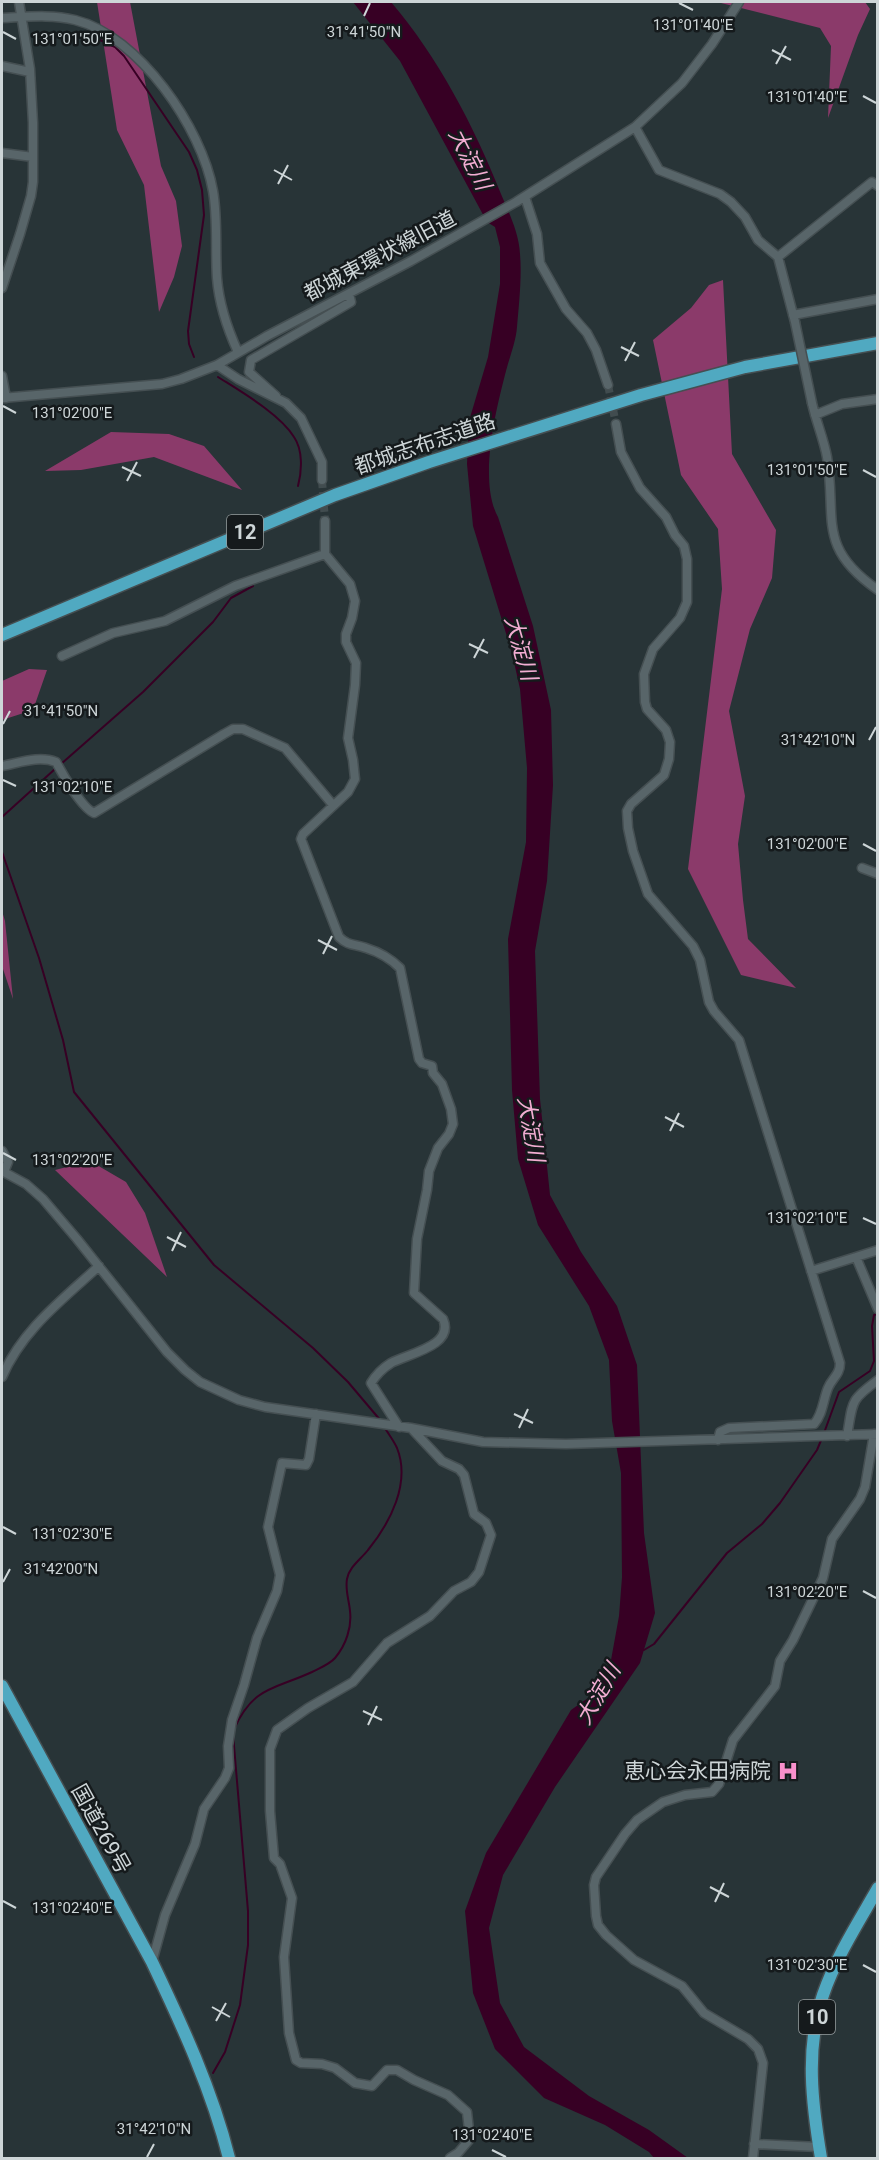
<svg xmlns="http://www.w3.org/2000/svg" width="879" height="2160" font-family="Roboto,'Noto Sans JP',sans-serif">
	<rect width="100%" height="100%" fill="#283437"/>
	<!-- forest -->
	<path fill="#8b3a6a" d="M97 2H130L161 166 176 201 182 246 174 277 159 312 144 185 117 130Z
		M717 2H865L870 9 858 35 828 118 831 46 820 28Z
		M723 280 732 454 776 530 772 578 750 629 729 711 745 796 738 844 743 900 748 939 796 988 741 975 688 869 722 589 718 529 681 475 653 340 691 308 709 285Z
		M111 432 169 434 204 446 242 490 154 457 81 470 45 471Z
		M29 669 47 670 33 710 2 720V681Z
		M2 911 5 921 13 999 2 966Z
		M90 1161 126 1182 145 1213 167 1277 55 1170Z"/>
	<!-- water -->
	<path fill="#370024" d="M353 2H391C438 57 474 126 501 194 509 213 519 233 520 254 522 276 519 305 517 327 516 341 510 356 506 371 496 410 478 480 498 517L533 626 551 710 553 785 547 881 535 951 540 1099 550 1195 581 1252 617 1306 637 1365 644 1533 655 1613 640 1663 555 1787 503 1875 489 1928 500 2003 524 2047 589 2096 649 2130 688 2158H654L649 2152 605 2125 544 2098 495 2049 473 1993 465 1911 486 1853 571 1710 588 1698 611 1660 619 1616 622 1577 621 1473 612 1421 609 1360 589 1306 538 1225 518 1159 512 1090 508 939 526 842 527 768 520 689 512 653 473 526 467 464 469 421 488 357 500 284V247L495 227 487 222 400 61Z"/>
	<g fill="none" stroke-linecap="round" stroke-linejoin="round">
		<!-- stream -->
		<path stroke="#370024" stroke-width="2" d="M83 32 115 47 124 56 189 152 197 170 202 190 204 215 188 331 189 344 194 357
			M218 377C240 391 280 414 294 437 303 450 302 471 298 486
			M61 764 143 692 213 622 231 598 253 586
			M2 817 55 769
			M2 852 39 958 63 1040 74 1092 214 1265 313 1348 348 1382 381 1421
			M824 1433 839 1392 870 1371 874 1361 872 1326 874 1315 878 1314
			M644 1650 654 1644 727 1553 762 1524 780 1503 817 1450 822 1438
			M234 1729C254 1686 273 1690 312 1672 320 1668 330 1664 335 1658 346 1645 352 1627 350 1611 349 1600 345 1590 347 1579 349 1567 361 1559 368 1550 390 1523 411 1483 397 1448 394 1441 389 1435 385 1428
			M213 2073 225 2052 240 2005 248 1945V1911L233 1734"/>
		<!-- minor-tunnel -->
		<path stroke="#414c4f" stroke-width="8" stroke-dasharray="8 4" stroke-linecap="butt" d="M608 385 616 424
			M322 480 325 521"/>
		<!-- minor casing -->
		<g stroke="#454f52" stroke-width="11">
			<path id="minor" d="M2 18C26 17 51 14 75 20 139 36 202 128 213 191 218 219 215 249 217 278 219 304 227 328 238 352
				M2 66 30 72
				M635 127 659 170 720 194 731 202 745 217 758 240 778 257 795 322
				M2 153 33 157
				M525 197 537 234 540 263 566 309 587 333 596 350 608 385
				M778 257 872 182 878 186
				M2 288 20 234 31 196 33 182V123L30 69 19 2
				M793 315 878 299
				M217 365 238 379 286 403 301 418 322 462V480
				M2 376 6 398
				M276 396 249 372 251 360 351 302 349 294
				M2 398 162 384 181 379 217 365 267 336 411 261 516 202 635 127 682 83 712 44 739 2
				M812 403C816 421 824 440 827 457 837 519 816 547 878 590
				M815 415 842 404 878 399
				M616 424 621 452 640 488 666 517 675 535 684 546 687 559V602L680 618 653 649 644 674 645 702 647 709 666 730 670 742 669 759 664 775 631 804 627 811 628 828 633 851 648 894 693 946 700 960 709 1002 714 1011 739 1040 840 1363C840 1375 832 1378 828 1388 823 1400 823 1414 814 1424L729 1428 720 1432 718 1440
				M325 521V554L350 584 355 601 352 618 346 634V642L356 663 355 685 348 738 353 760 355 779 348 792 303 834 301 839 339 937C348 946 355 944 366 948 379 952 390 958 400 968L419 1059 422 1063 432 1066 433 1073 442 1084 451 1109 453 1124 449 1134 438 1148 429 1171 427 1190 417 1239 414 1293 443 1319C455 1346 407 1354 391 1363 383 1368 376 1375 371 1383L399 1427
				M62 656 113 633 165 621 235 586 325 554
				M2 766C19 763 39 755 56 762 63 775 82 808 94 813L224 734 233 729H243L285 748 333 805
				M862 868 878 874
				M2 1151 8 1162 4 1172
				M2 1171 26 1184 43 1199 77 1239 167 1352 185 1370 200 1382 239 1400 265 1407 411 1428 483 1442 566 1444 878 1434
				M856 1257 878 1250
				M811 1271 856 1257 878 1309
				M2 1377C22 1330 62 1300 99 1266
				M411 1428 442 1461 459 1469 464 1475 474 1514 486 1523 491 1535 479 1572 471 1582 454 1591 430 1616 387 1643 353 1682 308 1708 277 1730 270 1749V1811L274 1858 280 1864 292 1898 284 1957 289 2033 296 2060 301 2063 322 2064 335 2068 355 2083 372 2086 387 2070H397L414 2080 448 2095 467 2112 470 2139 458 2153 450 2158
				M847 1436C853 1402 849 1401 878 1380
				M152 1962 165 1915 195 1844 204 1809 225 1778 229 1768 228 1746 232 1720 244 1685 257 1638 277 1591 280 1575 268 1527 282 1463 306 1465 309 1459 316 1414
				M754 2144 819 2147
				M753 2158 763 2063 758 2049 748 2039 704 2013 682 1986 634 1960 606 1935 598 1925 596 1916 594 1885 596 1877 625 1834 637 1820 663 1802 685 1795 712 1792 719 1784 733 1740 775 1686 780 1661 793 1640 823 1578 832 1539 860 1499 865 1487 874 1434"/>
		</g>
		<!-- highway casing -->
		<g stroke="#454f52" stroke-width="15">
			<path id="highway" d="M2 635 335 495 429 462 641 395 745 367 878 343
				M2 1686 152 1962C182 2025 212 2090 229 2158
				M821 2158C812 2104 805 2048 823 1995 836 1957 858 1923 878 1888"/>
		</g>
		<!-- minor -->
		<use href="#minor" stroke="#586569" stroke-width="8"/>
		<!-- highway -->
		<use href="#highway" stroke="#50a9c1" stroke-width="12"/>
		<!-- minor-bridge casing -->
		<g stroke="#454f52" stroke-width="11" stroke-linecap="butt">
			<path id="minor-bridge" d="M795 322 812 403"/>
		</g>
		<!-- minor-bridge -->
		<use href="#minor-bridge" stroke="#586569" stroke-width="8"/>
	</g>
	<!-- ticks -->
	<path fill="none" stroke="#cdd5d7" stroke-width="2" d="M679 3 693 10M364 16 370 3M3 32 16 39M772 50 791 60M776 64 786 46M863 96 876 103M274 170 292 180M278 184 288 165M621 347 639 356M625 361 635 342M3 406 16 413M122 467 141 476M863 470 876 477M127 481 137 462M469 644 488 653M474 658 484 639M3 724 10 711M869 740 876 727M3 780 16 786M863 844 876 851M318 940 337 950M323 954 332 936M665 1117 684 1127M670 1131 679 1113M3 1153 16 1160M863 1218 876 1224M167 1237 186 1247M172 1251 181 1232M514 1414 533 1423M519 1428 528 1409M3 1527 16 1534M3 1582 10 1569M863 1591 876 1598M363 1711 382 1720M368 1725 377 1706M710 1887 729 1897M3 1901 16 1908M715 1902 724 1883M863 1965 876 1972M212 2007 230 2017M216 2021 226 2003M492 2150 506 2157M147 2157 154 2144"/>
	<!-- icons -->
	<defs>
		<g id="hospital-bare" transform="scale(1.62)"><path d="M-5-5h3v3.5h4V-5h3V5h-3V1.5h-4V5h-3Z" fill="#f890cb" stroke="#151a1c" stroke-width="2.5" paint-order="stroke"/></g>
	</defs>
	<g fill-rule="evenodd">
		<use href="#hospital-bare" x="788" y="1771"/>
	</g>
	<g text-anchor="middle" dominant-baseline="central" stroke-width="5" stroke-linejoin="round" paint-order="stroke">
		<!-- shield labels -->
		<g fill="#151a1c" stroke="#969d9f" stroke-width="1.5">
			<rect x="227" y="515" width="36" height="34" rx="4.5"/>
			<rect x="799" y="2000" width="36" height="34" rx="4.5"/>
		</g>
		<g font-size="20" font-weight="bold" fill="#cdd5d7">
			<text x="245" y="532">12</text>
			<text x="817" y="2017">10</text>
		</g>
		<!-- street labels -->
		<g font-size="21" fill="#cdd5d7" stroke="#151a1c">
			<text transform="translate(380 256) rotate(-28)">都城東環状線旧道</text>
			<text transform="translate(425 444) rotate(-19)">都城志布志道路</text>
			<text transform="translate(101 1829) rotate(61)">国道269号</text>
		</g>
		<!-- poi labels -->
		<g font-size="21" fill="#cdd5d7" stroke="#151a1c" text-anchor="end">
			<text x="771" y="1771">恵心会永田病院</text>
		</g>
		<!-- water labels -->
		<g font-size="22" font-style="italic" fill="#f2add2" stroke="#151a1c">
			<text transform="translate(470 159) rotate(63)">大淀川</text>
			<text transform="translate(521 648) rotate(74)">大淀川</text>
			<text transform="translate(531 1129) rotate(80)">大淀川</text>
			<text transform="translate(598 1694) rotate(-60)">大淀川</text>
		</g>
	</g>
	<g font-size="15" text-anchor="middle" fill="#cdd5d7" stroke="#151a1c" stroke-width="5" stroke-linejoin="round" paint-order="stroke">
		<text x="693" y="30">131°01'40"E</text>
		<text x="364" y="37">31°41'50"N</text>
		<text x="72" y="44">131°01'50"E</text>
		<text x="807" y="102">131°01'40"E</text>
		<text x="72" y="418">131°02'00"E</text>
		<text x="807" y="475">131°01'50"E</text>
		<text x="61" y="716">31°41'50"N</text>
		<text x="818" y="745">31°42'10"N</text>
		<text x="72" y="792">131°02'10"E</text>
		<text x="807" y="849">131°02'00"E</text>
		<text x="72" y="1165">131°02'20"E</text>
		<text x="807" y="1223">131°02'10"E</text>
		<text x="72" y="1539">131°02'30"E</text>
		<text x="61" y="1574">31°42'00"N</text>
		<text x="807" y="1597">131°02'20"E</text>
		<text x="72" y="1913">131°02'40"E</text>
		<text x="807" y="1970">131°02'30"E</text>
		<text x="154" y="2134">31°42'10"N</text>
		<text x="492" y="2140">131°02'40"E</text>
	</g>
	<!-- border -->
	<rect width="879" height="2160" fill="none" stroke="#cdd5d7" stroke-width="6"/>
</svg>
